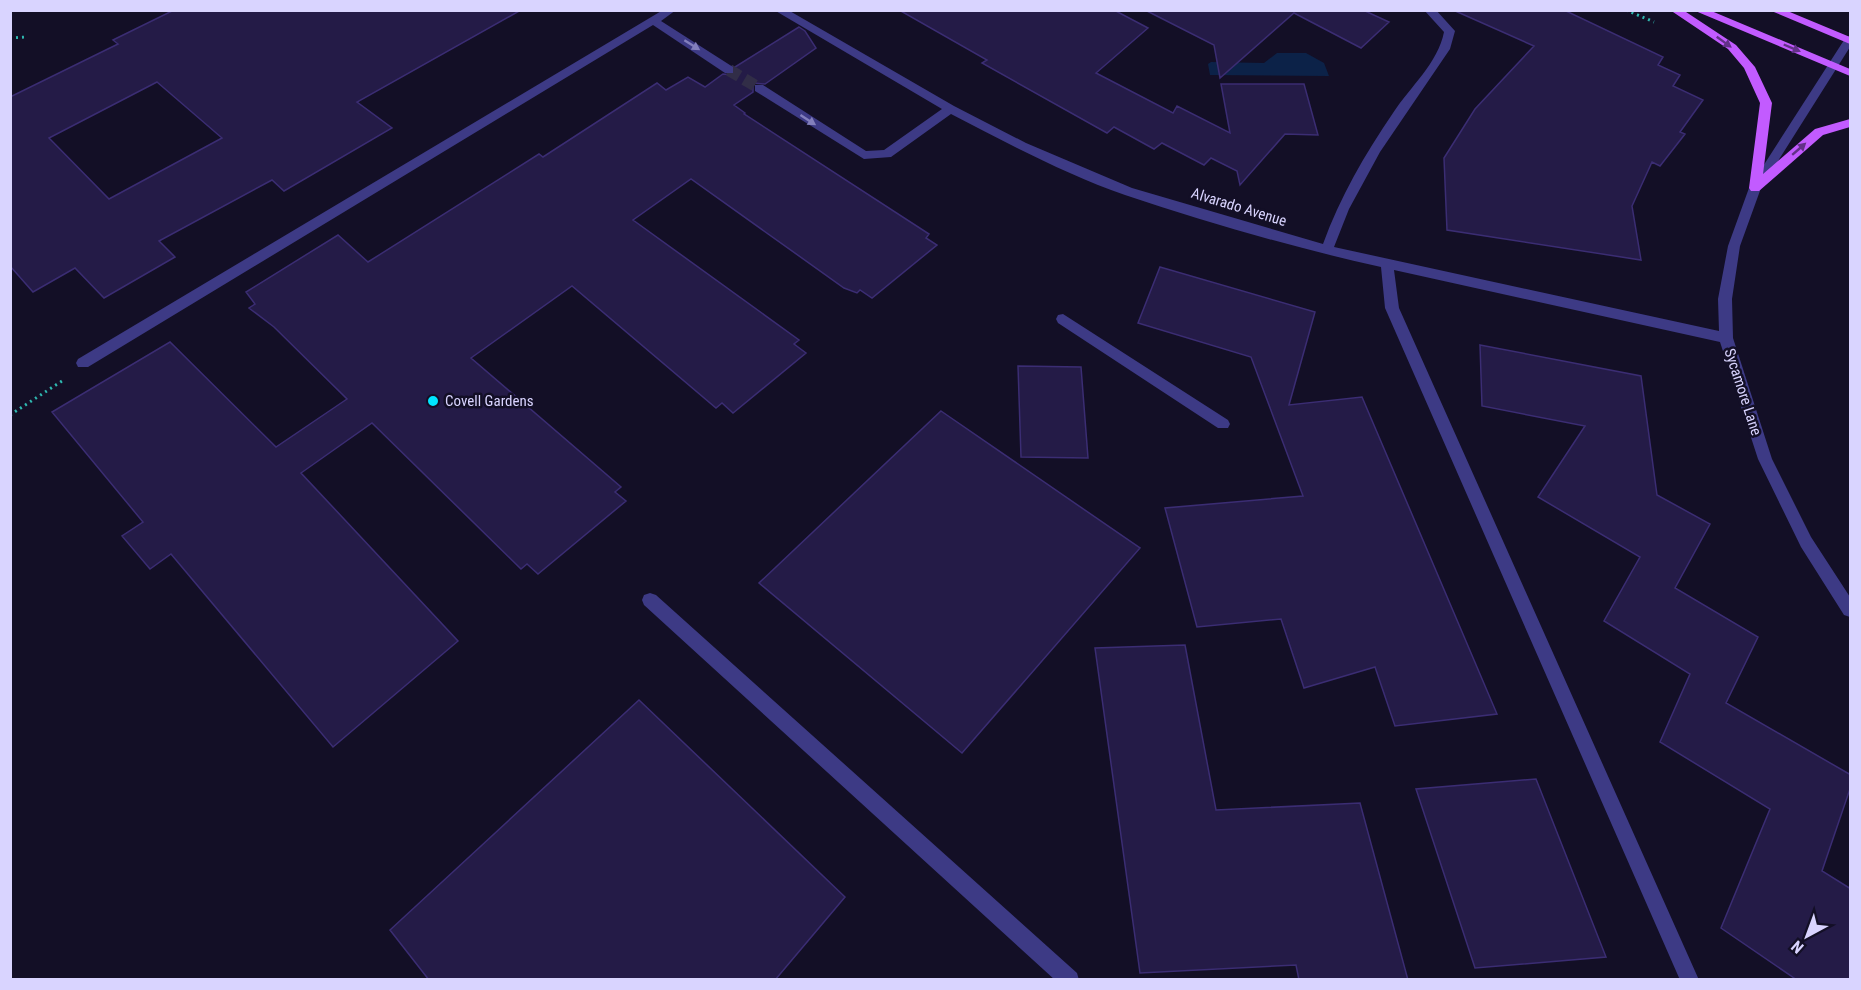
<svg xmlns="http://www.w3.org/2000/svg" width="1861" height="990" font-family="'Roboto Condensed',sans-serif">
	<rect width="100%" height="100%" fill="#130f26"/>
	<!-- water -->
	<path fill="#0c2248" d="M1277 53H1306L1324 63 1329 76 1210 75 1208 64 1211 62 1264 63Z"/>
	<!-- building -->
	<path fill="#241b47" stroke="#3b2d73" stroke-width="1.5" fill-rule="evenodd" d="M174 10H521L357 102 392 128 284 191 272 180 159 241 175 257 104 298 75 268 33 292 10 266V97L118 44 113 40ZM157 82 222 138 109 199 49 138Z
		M899 10H1114L1148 28 1096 73 1173 113 1177 106 1230 133 1221 84H1304L1318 135 1285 134 1240 185 1237 171 1211 158 1204 165 1162 143 1154 149 1114 127 1107 133 982 63 987 60Z
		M1145 10H1363L1389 22 1361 48 1294 13 1220 78 1214 45Z
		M1453 10H1564L1663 57 1658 65 1680 75 1673 86 1703 100 1680 132 1685 134 1660 166 1652 162 1632 206 1641 260 1447 230 1444 158 1475 109 1534 46Z
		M799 27 805 31 816 48 765 84 753 83V92L734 105 745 113 744 114 929 234 926 238 937 245 872 298 860 290 857 293 844 288 691 179 633 220 799 340 794 344 806 353 733 413 722 403 716 408 572 286 471 358 621 487 615 492 626 501 538 574 527 564 521 569 372 423 301 473 458 641 333 747 171 554 150 569 122 536 143 522 52 412 170 342 276 447 347 399 274 327 249 308 255 304 246 292 338 235 368 262 539 154 543 157 657 83 666 90 688 77 705 87 723 74 735 75V67Z
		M1160 267 1315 312 1289 405 1362 397 1497 714 1395 726 1375 667 1304 688 1281 619 1197 627 1165 508 1303 496 1251 357 1138 323Z
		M1480 345 1641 376 1657 495 1710 524 1675 588 1758 637 1726 703 1851 775V786L1822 871 1851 889V980H1797L1721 928 1770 809 1660 742 1690 674 1604 621 1640 557 1538 497 1585 426 1482 406Z
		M1018 366 1081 367 1088 458 1021 457Z
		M941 411 1140 548 962 753 759 583Z
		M1185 645 1216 810 1360 803 1408 980H1299L1296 965 1140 973 1095 648Z
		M639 700 845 897 775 980H429L390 930Z
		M1536 779 1606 957 1475 968 1416 789Z"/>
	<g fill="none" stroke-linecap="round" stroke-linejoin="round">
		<!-- minor-tunnel -->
		<path stroke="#312d47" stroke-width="12" stroke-dasharray="12 6" stroke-linecap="butt" d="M729 70 759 88"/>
		<!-- path -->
		<path stroke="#2fb8b0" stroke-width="3" stroke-dasharray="2 4" stroke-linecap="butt" d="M1626 10 1654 22
			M10 38 26 37
			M10 415 65 379"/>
		<!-- minor -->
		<path fill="#3d3a85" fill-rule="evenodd" d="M663 10H676L661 21 733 67V73H725L653 25 88 367H78L76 363 78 359Z
			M774 10H788L954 106 1026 143 1132 188 1323 244C1340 197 1365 154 1393 113 1410 87 1438 63 1444 32L1424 10H1436L1455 31 1450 49 1380 152 1349 209 1334 247 1719 331 1718 299 1728 246 1749 188 1846 37 1850 36V47L1761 188 1740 246 1732 299 1733 338 1772 459 1811 537 1850 597V617L1844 615 1801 547 1758 459 1720 342 1394 270 1399 308 1699 980H1680L1385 308 1381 267C1295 248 1209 223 1125 195 1065 174 1007 143 951 114L891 157 864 159 755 91V85H763L866 151 884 150 942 109Z
			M1063 314 1228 420 1230 424 1228 428H1218L1058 323 1056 319 1058 315Z
			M650 593 656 595 1077 973 1079 980H1055L644 605 642 600 644 595Z"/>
		<!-- major -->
		<path fill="#c25bff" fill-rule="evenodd" d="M1670 10H1683L1736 45 1755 67 1772 103 1763 174 1815 129 1850 119V127L1823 135 1759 191H1751L1749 188 1760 103 1744 68 1728 49Z
			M1693 10H1709L1850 69V76Z
			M1769 10H1785L1850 37V44Z"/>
	</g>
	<!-- one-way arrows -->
	<defs><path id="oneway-solid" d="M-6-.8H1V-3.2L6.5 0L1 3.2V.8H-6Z" transform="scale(1.5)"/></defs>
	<g fill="#623188">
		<use href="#oneway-solid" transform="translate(1724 42) rotate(36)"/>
		<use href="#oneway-solid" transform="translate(1792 48) rotate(23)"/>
		<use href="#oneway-solid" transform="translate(1799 149) rotate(-41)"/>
	</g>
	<g fill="#837fbc">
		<use href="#oneway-solid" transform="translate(692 45) rotate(32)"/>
		<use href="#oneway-solid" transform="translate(808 120) rotate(33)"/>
	</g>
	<!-- markers -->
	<circle fill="#00e5ff" stroke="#130f26" stroke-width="2" cx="433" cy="401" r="6"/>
	<g text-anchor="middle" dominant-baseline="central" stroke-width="5" stroke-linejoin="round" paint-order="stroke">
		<!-- street labels -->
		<g font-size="15" fill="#d9d4ff" stroke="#130f26">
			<text transform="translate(1239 207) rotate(17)">Alvarado Avenue</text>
			<text transform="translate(1743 392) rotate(72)">Sycamore Lane</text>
		</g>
		<!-- poi labels -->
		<g font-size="15" fill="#d9d4ff" stroke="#130f26" text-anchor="start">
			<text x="445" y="401">Covell Gardens</text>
		</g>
	</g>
	<!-- border -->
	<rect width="1861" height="990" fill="none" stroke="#d9d4ff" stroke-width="24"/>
	<!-- north arrow -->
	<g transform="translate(1807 936) rotate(221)" stroke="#130f26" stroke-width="4.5" paint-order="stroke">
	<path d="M0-4.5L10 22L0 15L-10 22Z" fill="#d9d4ff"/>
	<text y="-9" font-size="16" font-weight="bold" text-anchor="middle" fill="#d9d4ff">N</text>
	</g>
</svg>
